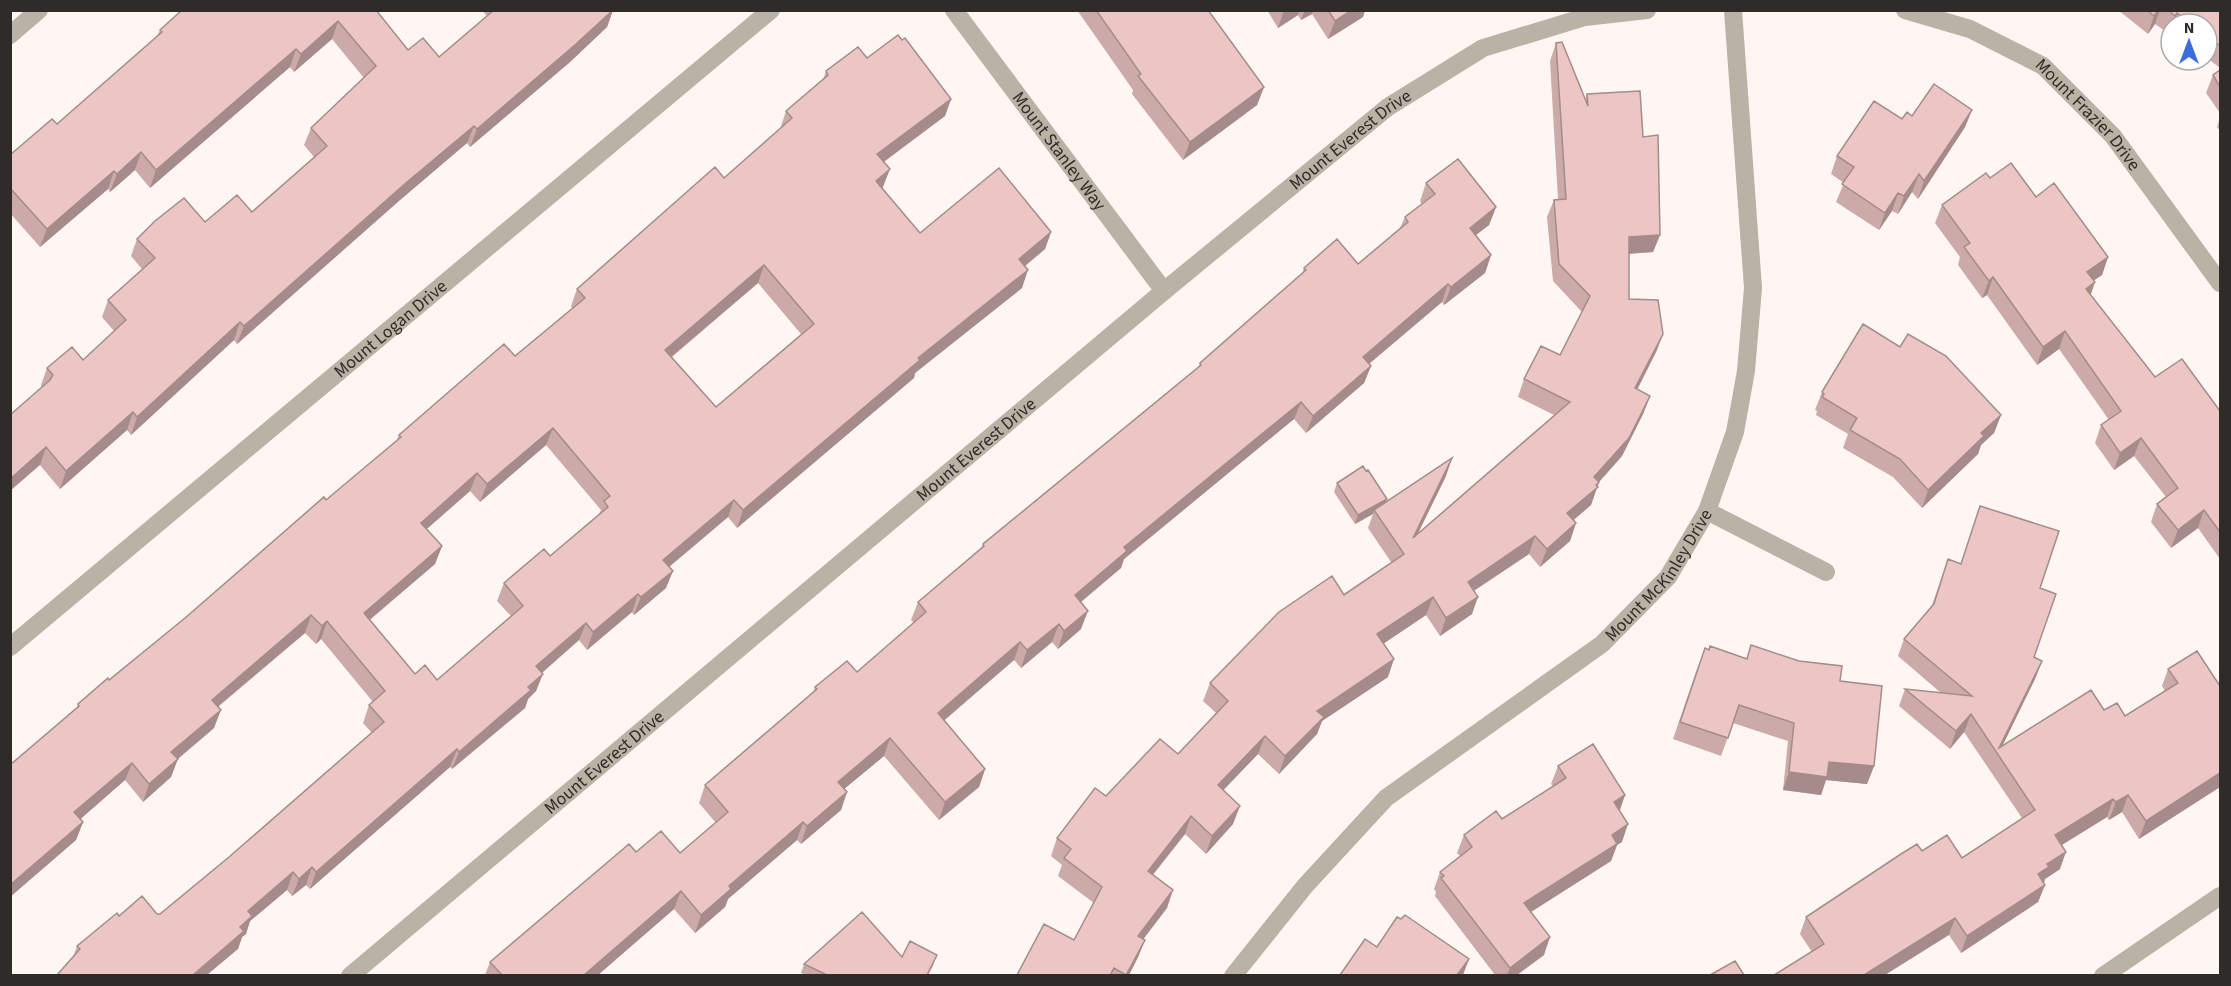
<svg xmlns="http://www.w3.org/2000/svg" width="2231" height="986" font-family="'Source Sans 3',sans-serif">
	<rect width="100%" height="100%" fill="#fef6f2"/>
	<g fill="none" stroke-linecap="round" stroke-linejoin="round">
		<!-- minor -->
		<g stroke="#b9b2a5" stroke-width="18">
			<path id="s1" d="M954 10 1164 291"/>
			<path id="s2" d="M1905 10 1970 29 2043 66 2113 136 2220 283"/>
			<path d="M10 35 39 10"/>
			<path d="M1707 511 1826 572"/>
			<path id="s3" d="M10 647 771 10"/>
			<path id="s4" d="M350 976 1164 291 1388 107 1483 48 1585 17 1647 10"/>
			<path id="s5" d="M1233 976 1305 886 1386 798 1602 644 1668 577 1707 511 1735 432 1746 371 1753 288 1733 10"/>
			<path d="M2103 976 2220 896"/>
		</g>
	</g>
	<!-- wall -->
	<path fill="#cbaaa9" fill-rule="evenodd" d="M376 10 408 50 439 57 487 16 482 10H613L607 27 570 62 470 147 467 143 400 200 237 344 234 340 131 435 127 430 60 489 40 465 42 387 41 385 47 368 83 360 114 331 102 317 108 300 142 269 131 256 137 239 205 222 252 212 314 157 304 145 311 128 364 78 332 39 294 72 290 67 150 188 135 170 110 192 108 189 40 247 10 213V155L57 124 157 36 160 30Z
		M1077 10H1208L1264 87 1257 105 1183 160 1132 94 1133 90Z
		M1267 10H1365L1363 17 1328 39 1312 14 1301 20 1298 15 1278 28Z
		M2118 10H2220V68L2207 58V24H2171V31L2168 33 2155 24 2148 34Z
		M1556 43 1585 100 1587 94 1643 137 1660 235 1653 252 1629 254V299L1663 334 1656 352 1637 389 1650 396 1643 414 1622 456 1599 482 1591 505 1573 520 1576 523 1570 541 1540 567 1529 554 1474 591 1472 614 1440 636 1426 615 1383 644 1388 677 1322 721 1317 734 1279 774 1258 754 1223 790 1233 824 1206 854 1185 834 1153 875 1167 908 1143 939 1145 940 1138 957 1129 975H1017L1074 940 1094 903 1058 876 1062 865 1051 856 1057 838 1106 796 1178 754 1216 713 1203 701 1210 683 1391 562 1368 528 1373 514 1355 524 1334 492 1337 483 1366 471 1387 499 1386 502 1446 476 1417 534 1554 415 1518 397 1524 379 1560 355 1582 312 1553 281 1547 217 1554 200 1558 199 1550 61Z
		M867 58 951 99 945 116 884 162 883 187 882 189 920 233 1051 232 1045 249 1025 266 1022 288 915 373 914 378 737 528 728 517 669 567 666 588 634 615 632 612 587 650 579 640 542 673 536 691 528 699 525 708 452 769 450 767 310 889 306 885 292 896 287 890 250 921 246 934 242 937 238 949 73 957 77 946 119 916 160 914 229 857 372 733 363 723 369 705 373 702 321 639 316 644 305 633 218 707 214 728 177 759 171 777 143 802 125 780 80 819 83 822 76 840 10 897V765L76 709 78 704 109 680 185 618 397 440 399 435 515 356 572 308 571 306 577 289 724 178 780 129 786 111 823 80 826 71ZM758 283 801 334 716 407 672 357ZM546 445 601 510 599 514 550 556 504 583 497 601 511 616 437 680 415 674 370 620 435 564 442 546 427 529 470 491 480 502Z
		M2220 70V113L2206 93 2213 75Z
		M1972 110 1965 127 1918 199 1912 192 1898 214 1892 211 1879 230 1836 202 1844 183 1831 174 1837 156 1902 119 1912 116Z
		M2220 118V131L2217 127Z
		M1990 178 2036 197 2108 257 2102 275 2094 280 2090 295 2155 377 2220 411V559L2198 528 2171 548 2151 522 2157 504 2166 497 2134 456 2114 470 2095 443 2101 425 2109 420 2059 349 2037 365 1987 295 1982 298 1958 265 1960 257 1935 223 1942 205Z
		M1426 183 1496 207 1489 225 1476 235 1491 255 1485 273 1444 305 1442 302 1369 364 1371 366 1364 383 1306 433 1294 419 1124 559 1121 568 1080 602 1081 629 1058 649 1052 642 1021 668 1014 660 944 720 985 769 979 787 939 820 884 756 844 789 847 792 841 810 801 844 797 840 728 899 725 907 695 933 674 909 598 975H485L490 962 636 852 680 853 716 823 699 803 705 785 813 692 815 687 857 672 914 623 911 620 918 602 981 548 983 544 1198 368 1200 363 1302 274 1304 268 1358 264 1400 228 1405 217 1422 204 1420 201Z
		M1822 392 2001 415 1994 433 1981 445 1978 454 1922 508 1893 477 1843 448 1848 434 1816 415 1817 411 1815 410Z
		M1980 506 2040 588 2034 657 2042 661 2035 679 2002 746 2104 710 2125 716 2165 691 2162 686 2168 669 2220 686V787L2139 839 2122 812 2109 820 2107 817 2061 845 2060 869 2045 879 2044 883 2045 885 2038 902 1961 953 1949 935 1812 952 1800 934 1806 917 1922 851 1962 858 2022 818 1964 732 1950 749 1899 706 1905 689 1941 693 1898 656 1904 639 1932 605 1948 559 1961 564Z
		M1746 659 1840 681 1874 766 1867 784 1826 780 1821 795 1783 790 1788 741 1733 723 1721 756 1673 739 1698 666Z
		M1558 766 1625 795 1619 810 1622 842 1617 845 1611 861 1531 912 1544 955 1517 975H1495L1435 896 1436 892 1434 889 1440 872 1460 856 1457 853 1464 835 1502 819 1553 786 1551 784Z
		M902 957 934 964 928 975H806L801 973 804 964Z"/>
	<!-- shaded-wall -->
	<path fill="#a58b89" d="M613 10 607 27 570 62 470 147 477 129Z
		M1284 10H1299L1298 15 1278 28Z
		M1305 10H1313L1312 14 1301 20Z
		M1352 10H1365L1363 17 1328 39 1335 21Z
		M2158 10H2160L2155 24 2148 34 2154 16Z
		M2177 13 2173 24H2172L2175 16Z
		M338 21 332 39 294 72 301 54Z
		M296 49 290 67 150 188 156 170Z
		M1264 87 1257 105 1183 160 1190 142Z
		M951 99 945 116 871 171 877 154Z
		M1972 110 1965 127 1918 199 1924 181Z
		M474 126 467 143 400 200 237 344 244 326 407 182Z
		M141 152 135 170 110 192 117 174Z
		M890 169 883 187 869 199 876 181Z
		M114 171 108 189 40 247 47 229Z
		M1919 174 1912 192 1898 214 1904 196Z
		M1898 193 1892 211 1879 230 1885 213Z
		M1496 207 1489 225 1463 245 1470 228Z
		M1051 232 1045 249 1013 276 1019 259Z
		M1660 235 1653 252 1623 254 1629 237Z
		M1491 255 1485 273 1444 305 1451 287Z
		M2108 257 2102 275 2081 289 2087 272Z
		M764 265 758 283 659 367 665 350Z
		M1028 270 1022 288 915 373 914 378 737 528 743 510 918 358Z
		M1993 277 1987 295 1982 298 1989 281Z
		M2095 282 2089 300 2086 289Z
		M1448 284 1442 302 1357 374 1363 357Z
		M240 322 234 340 131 435 137 417Z
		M2065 331 2059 349 2037 365 2043 347Z
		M1663 334 1656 352 1629 406 1635 388Z
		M1371 366 1364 383 1306 433 1313 416Z
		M1650 396 1643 414 1622 456 1599 482 1591 505 1561 531 1567 513 1594 477Z
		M1301 402 1294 419 1124 559 1121 568 1068 613 1075 595 1124 547Z
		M133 412 127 430 60 489 66 471Z
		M2001 415 1994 433 1981 445 1978 454 1922 508 1928 490 1981 433Z
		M553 428 546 445 480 502 487 484Z
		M2141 438 2134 456 2114 470 2120 453Z
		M46 447 40 465 10 491V479Z
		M1452 458 1446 476 1407 556 1413 538Z
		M477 473 470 491 414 540 421 523Z
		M1387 499 1384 508 1374 510 1373 514 1355 524 1358 515Z
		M734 500 728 517 657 577 663 560Z
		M2204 510 2198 528 2171 548 2178 530Z
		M1576 523 1570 541 1540 567 1547 549Z
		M1535 536 1529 554 1461 599 1468 582Z
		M442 546 435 564 357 630 364 613Z
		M673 571 666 588 634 615 641 597Z
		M638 594 632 612 587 650 593 632Z
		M1433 597 1426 615 1371 652 1377 634Z
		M1478 597 1472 614 1440 636 1446 618Z
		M1088 611 1081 629 1058 649 1064 631Z
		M311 615 305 633 205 717 212 700Z
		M327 621 321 639 316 644 322 626Z
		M586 623 579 640 529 684 536 666Z
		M1059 624 1052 642 1021 668 1027 650Z
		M1020 642 1014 660 932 731 938 713Z
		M1394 659 1388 677 1322 721 1317 734 1279 774 1285 756 1317 711Z
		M2042 661 2035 679 1998 755 1999 748Z
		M543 674 536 691 528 699 525 708 452 769 459 752Z
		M221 710 214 728 165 770 171 752Z
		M1971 714 1964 732 1950 749 1956 731Z
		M1265 736 1258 754 1211 803 1218 785Z
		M890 738 884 756 832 799 838 782Z
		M457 749 450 767 310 889 316 872Z
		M178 759 171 777 143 802 149 784Z
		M1829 762 1874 766 1867 784 1826 780 1821 795 1783 790 1789 772Z
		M132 763 125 780 68 830 74 812Z
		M985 769 979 787 939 820 945 802Z
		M2220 773V787L2139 839 2146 821Z
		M847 792 841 810 801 844 807 826Z
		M1625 795 1619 813 1614 802Z
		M2128 795 2122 812 2109 820 2116 802Z
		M2113 799 2107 817 2049 853 2055 835Z
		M1240 806 1233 824 1206 854 1212 836Z
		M1191 816 1185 834 1141 889 1148 871Z
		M83 822 76 840 10 897V885Z
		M803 822 797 840 728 899 725 907 695 933 701 915 729 886Z
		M1628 824 1622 842 1617 845 1611 861 1518 920 1524 903 1612 835Z
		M2066 852 2060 869 2045 879 2043 885 2038 874 2047 864Z
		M312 867 306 885 292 896 299 879Z
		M293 872 287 890 250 921 246 934 242 937 238 949 207 975H193L240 927 248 911Z
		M2045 885 2038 902 1961 953 1967 936Z
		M1173 890 1167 908 1132 954 1138 936Z
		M681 891 674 909 598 975H584Z
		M1955 918 1949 935 1885 975H1864Z
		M1550 937 1544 955 1517 975H1507L1510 968Z
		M1145 940 1138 957 1129 975H1126Z
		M1469 959 1463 975H1457Z"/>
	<!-- building -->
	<path fill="#ecc6c4" stroke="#a58b89" stroke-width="1.5" fill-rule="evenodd" d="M182 10H376L408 50 423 38 439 57 494 10H613L576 44 477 129 474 126 407 182 244 326 240 322 137 417 133 412 66 471 46 447 10 479V415L50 380 53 375 47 368 72 347 83 360 126 320 108 300 155 258 137 239 155 221 184 198 205 222 237 195 252 212 327 146 311 128 376 66 338 21 301 54 296 49 156 170 141 152 117 174 114 171 47 229 10 188V155L52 119 57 124 162 32 160 30Z
		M1096 10H1208L1264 87 1190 142 1138 76 1141 74Z
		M1328 10H1352L1335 21Z
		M2147 10H2158L2154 16Z
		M2168 10H2220V46L2207 35V24H2192L2177 13 2175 16Z
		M898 35 902 40 905 38 951 99 877 154 890 169 876 181 920 233 999 168 1051 232 1019 259 1028 270 918 358 920 360 743 510 734 500 663 560 673 571 641 597 638 594 593 632 586 623 536 666 543 674 528 687 531 690 459 752 457 749 316 872 312 867 299 879 293 872 248 911 252 916 240 927 244 931 193 975H57L80 949 77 946 117 913 119 916 142 896 157 914H160L229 857 384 722 369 705 385 691 327 621 322 626 311 615 212 700 221 710 171 752 178 759 149 784 132 763 74 812 83 822 10 885V765L79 706 78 704 108 678 109 680 185 618 324 497 326 500 401 437 399 435 504 344 515 356 585 298 577 289 715 167 724 178 792 118 786 111 828 75 826 71 858 47 867 58ZM764 265 814 324 716 407 665 350ZM553 428 610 496 604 501 608 507 550 556 544 549 504 583 523 606 437 680 425 665 415 674 364 613 442 546 421 523 477 473 487 484Z
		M1562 42 1588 106 1587 94 1640 91 1643 137 1658 135 1660 235 1629 237V299L1658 300 1663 334 1635 388 1650 396 1629 438 1594 477 1599 482 1596 485 1598 487 1567 513 1576 523 1547 549 1535 536 1468 582 1478 597 1446 618 1433 597 1377 634 1394 659 1317 711 1324 717 1285 756 1265 736 1218 785 1240 806 1212 836 1191 816 1148 871 1173 890 1138 936 1145 940 1126 975 1114 968 1110 975H1017L1044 924 1074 940 1102 887 1064 858 1071 849 1057 838 1095 788 1106 796 1160 739 1178 754 1228 701 1210 683 1279 612 1332 576 1344 595 1404 554 1374 510 1452 458 1413 538 1570 402 1524 379 1541 346 1560 355 1590 296 1559 264 1554 200 1566 199 1556 43Z
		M2220 70V87L2213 75Z
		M1934 84 1972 110 1924 181 1919 174 1904 196 1898 193 1885 213 1842 184 1854 167 1837 156 1874 101 1902 119 1907 112 1912 116Z
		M1458 159 1496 207 1470 228 1491 255 1451 287 1448 284 1363 357 1371 366 1313 416 1301 402 1124 547 1127 551 1075 595 1088 611 1064 631 1059 624 1027 650 1020 642 938 713 985 769 945 802 890 738 838 782 847 792 807 826 803 822 729 886 731 889 701 915 681 891 584 975H502L490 962 629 844 636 852 661 831 680 853 728 812 705 785 817 689 815 687 847 661 857 672 926 612 918 602 984 546 983 544 1201 365 1200 363 1306 270 1304 268 1337 239 1358 264 1408 222 1405 217 1435 194 1426 183Z
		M2011 163 2036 197 2054 183 2108 257 2087 272 2095 282 2086 289 2155 377 2182 359 2220 411V532L2204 510 2178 530 2157 504 2178 488 2141 438 2120 453 2101 425 2121 411 2065 331 2043 347 1993 277 1989 281 1964 247 1970 243 1942 205 1986 173 1990 178Z
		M1863 324 1900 347 1908 334 1946 356 2001 415 1981 433 1984 436 1928 490 1900 459 1850 430 1857 418 1822 397 1824 394 1822 392Z
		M1363 466 1366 471 1368 470 1387 499 1358 515 1337 483Z
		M1980 506 2059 531 2040 588 2056 594 2034 657 2042 661 1999 748 2091 690 2104 710 2117 703 2125 716 2178 683 2168 669 2197 651 2220 686V773L2146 821 2128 795 2116 802 2113 799 2055 835 2066 852 2047 864 2049 867 2038 874 2045 885 1967 936 1955 918 1864 975H1774L1824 944 1806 917 1901 854 1917 844 1922 851 1947 835 1962 858 2035 810 1971 714 1956 731 1905 689 1972 696 1904 639 1934 604 1948 559 1961 564Z
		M1751 645 1799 661 1842 666 1840 681 1882 686 1874 766 1829 762 1827 777 1789 772 1794 723 1739 705 1728 738 1680 722 1705 648 1709 650 1710 646 1747 659Z
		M1593 744 1625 795 1614 802 1628 824 1612 835 1617 844 1524 903 1550 937 1510 968 1441 878 1444 876 1440 872 1472 847 1464 835 1496 811 1502 819 1566 778 1558 766Z
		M862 912 902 957 910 941 937 955 927 975H827L804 964Z
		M1405 915 1469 959 1457 975H1340L1365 939 1377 947 1397 917 1401 919Z
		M1735 961 1744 975H1710Z"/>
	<g text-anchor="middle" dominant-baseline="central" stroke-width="4.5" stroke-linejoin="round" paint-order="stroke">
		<!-- street labels -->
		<g font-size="18" fill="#2e2b29" stroke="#fff">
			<text stroke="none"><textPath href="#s2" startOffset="216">Mount Frazier Drive</textPath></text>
			<text stroke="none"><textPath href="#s4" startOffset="1304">Mount Everest Drive</textPath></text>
			<text stroke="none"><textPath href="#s1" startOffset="176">Mount Stanley Way</textPath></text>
			<text stroke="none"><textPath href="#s3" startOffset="496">Mount Logan Drive</textPath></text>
			<text stroke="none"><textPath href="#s4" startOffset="818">Mount Everest Drive</textPath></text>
			<text stroke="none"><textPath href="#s5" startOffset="590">Mount McKinley Drive</textPath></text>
			<text stroke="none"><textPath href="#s4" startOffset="332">Mount Everest Drive</textPath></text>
		</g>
	</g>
	<!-- border -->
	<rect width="2231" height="986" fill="none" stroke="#2e2b29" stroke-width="24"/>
	<!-- north arrow -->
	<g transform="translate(2189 42)"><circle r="28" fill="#ffffff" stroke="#abaaa9" stroke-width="1.5"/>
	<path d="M0-4.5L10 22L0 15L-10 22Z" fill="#3c6cdd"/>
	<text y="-9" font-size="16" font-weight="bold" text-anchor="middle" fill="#2e2b29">N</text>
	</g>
</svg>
